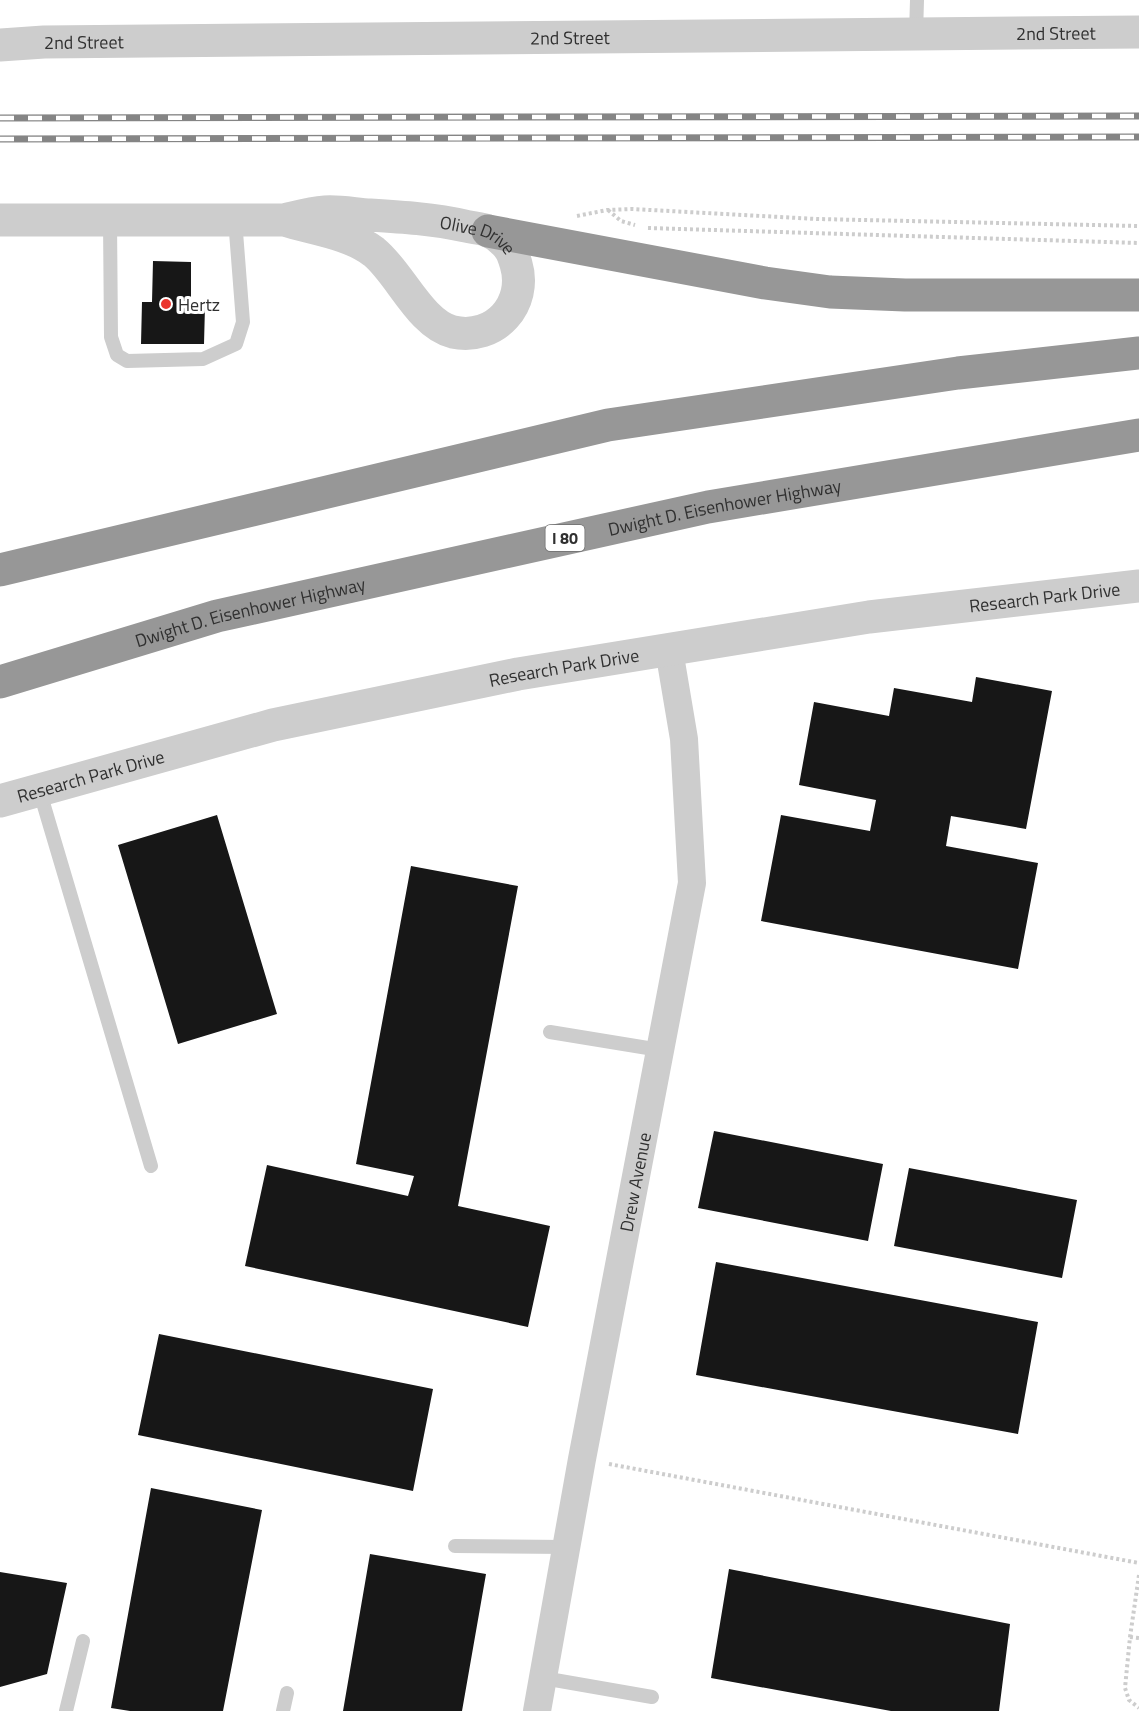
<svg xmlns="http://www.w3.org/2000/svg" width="1139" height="1711" font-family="'Titillium Web',sans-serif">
	<rect width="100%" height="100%" fill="#fff"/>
	<!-- building -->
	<path fill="#171717" d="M153 261 191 262V305L205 306 204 344H141L142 302H152Z
		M976 677 1052 691 1026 829 951 816 946 846 1038 863 1018 969 761 921 781 815 870 831 876 800 799 785 814 702 889 716 894 688 972 702Z
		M217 815 277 1014 178 1044 118 845Z
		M411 866 518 886 458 1206 550 1226 528 1327 245 1266 267 1165 408 1196 414 1176 356 1164Z
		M714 1131 883 1164 868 1241 698 1208Z
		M909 1168 1077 1200 1062 1278 894 1246Z
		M716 1262 1038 1322 1018 1434 696 1375Z
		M159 1334 433 1389 413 1491 138 1435Z
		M151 1488 262 1510 223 1711H130L111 1708Z
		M370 1554 486 1574 462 1711H343Z
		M729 1569 1010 1624 999 1711H891L711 1678Z
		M0 1572 67 1583 47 1674 0 1687Z"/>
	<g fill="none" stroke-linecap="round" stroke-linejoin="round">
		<!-- path -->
		<path stroke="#cdcdcd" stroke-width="4" stroke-dasharray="3 3" stroke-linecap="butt" d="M608 210 621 221 635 225
			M577 216 607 210 632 209 817 219 1139 226
			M648 228 1139 243
			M609 1464 1139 1563
			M1139 1575 1130 1637 1125 1688 1129 1700 1139 1708
			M1130 1637 1139 1638"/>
		<!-- service -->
		<path stroke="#cdcdcd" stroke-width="14" d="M916 34 917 0
			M110 220 111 337 117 355 127 361 203 359 236 344 243 322 235 219
			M39 789 151 1166
			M550 1032 660 1050
			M455 1546 567 1547
			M543 1678 652 1697
			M66 1711 83 1641
			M283 1711 287 1693"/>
		<!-- minor -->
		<path stroke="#cdcdcd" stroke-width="28" id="s1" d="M537 1711 582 1459 692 883 684 739 669 650"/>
		<!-- tertiary -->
		<g stroke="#cdcdcd" stroke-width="33">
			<path id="s2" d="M0 45 44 42 1139 32"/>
			<path id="s3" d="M0 220H284C297 217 311 213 325 212 339 211 355 214 370 215 402 217 434 219 465 226 472 228 481 228 488 231 493 233 499 237 503 241 511 248 513 254 516 264 528 304 495 341 453 332 420 324 400 273 374 252 349 233 314 229 284 220"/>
			<path id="s4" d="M0 801 273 725 518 674 869 617 1139 586"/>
		</g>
		<!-- motorway -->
		<g stroke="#979797" stroke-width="33">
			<path d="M488 231 765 283 830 292 905 295H1139"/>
			<path d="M0 570 608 425 958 373 1139 353"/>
			<path id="s5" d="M0 682 217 616 708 507 1139 435"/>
		</g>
		<!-- rail casing -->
		<g stroke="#858585" stroke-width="7">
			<path id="rail" d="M0 118 1139 116
				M0 139 1139 137"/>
		</g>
		<!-- rail -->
		<use href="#rail" stroke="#fff" stroke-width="4.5" stroke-dasharray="14" stroke-linecap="butt"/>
	</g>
	<!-- markers -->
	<circle fill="#eb362e" stroke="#fff" stroke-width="2" cx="166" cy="304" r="6"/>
	<g text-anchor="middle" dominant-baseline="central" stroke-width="6" stroke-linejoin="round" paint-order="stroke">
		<!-- shield labels -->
		<rect fill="#fff" stroke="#6e6e6e" stroke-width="1.5" x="545.5" y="525" width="39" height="26" rx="4.5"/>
		<g font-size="16" font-weight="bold" fill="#303030">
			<text x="565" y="538">I 80</text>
		</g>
		<!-- street labels -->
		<g font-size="18" fill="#303030" stroke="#fff">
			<text stroke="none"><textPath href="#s2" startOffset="1056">2nd Street</textPath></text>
			<text stroke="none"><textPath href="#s2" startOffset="570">2nd Street</textPath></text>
			<text stroke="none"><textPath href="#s2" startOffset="84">2nd Street</textPath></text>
			<text stroke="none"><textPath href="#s3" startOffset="482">Olive Drive</textPath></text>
			<text stroke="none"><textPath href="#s5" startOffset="746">Dwight D. Eisenhower Highway</textPath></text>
			<text stroke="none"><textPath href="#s4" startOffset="1066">Research Park Drive</textPath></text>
			<text stroke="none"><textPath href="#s5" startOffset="260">Dwight D. Eisenhower Highway</textPath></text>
			<text stroke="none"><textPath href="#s4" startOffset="580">Research Park Drive</textPath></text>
			<text stroke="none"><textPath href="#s4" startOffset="94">Research Park Drive</textPath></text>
			<text stroke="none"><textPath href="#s1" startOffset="538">Drew Avenue</textPath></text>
		</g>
		<!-- poi labels -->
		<g font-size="18" fill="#303030" stroke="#fff" text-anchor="start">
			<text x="178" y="304">Hertz</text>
		</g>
	</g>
</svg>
